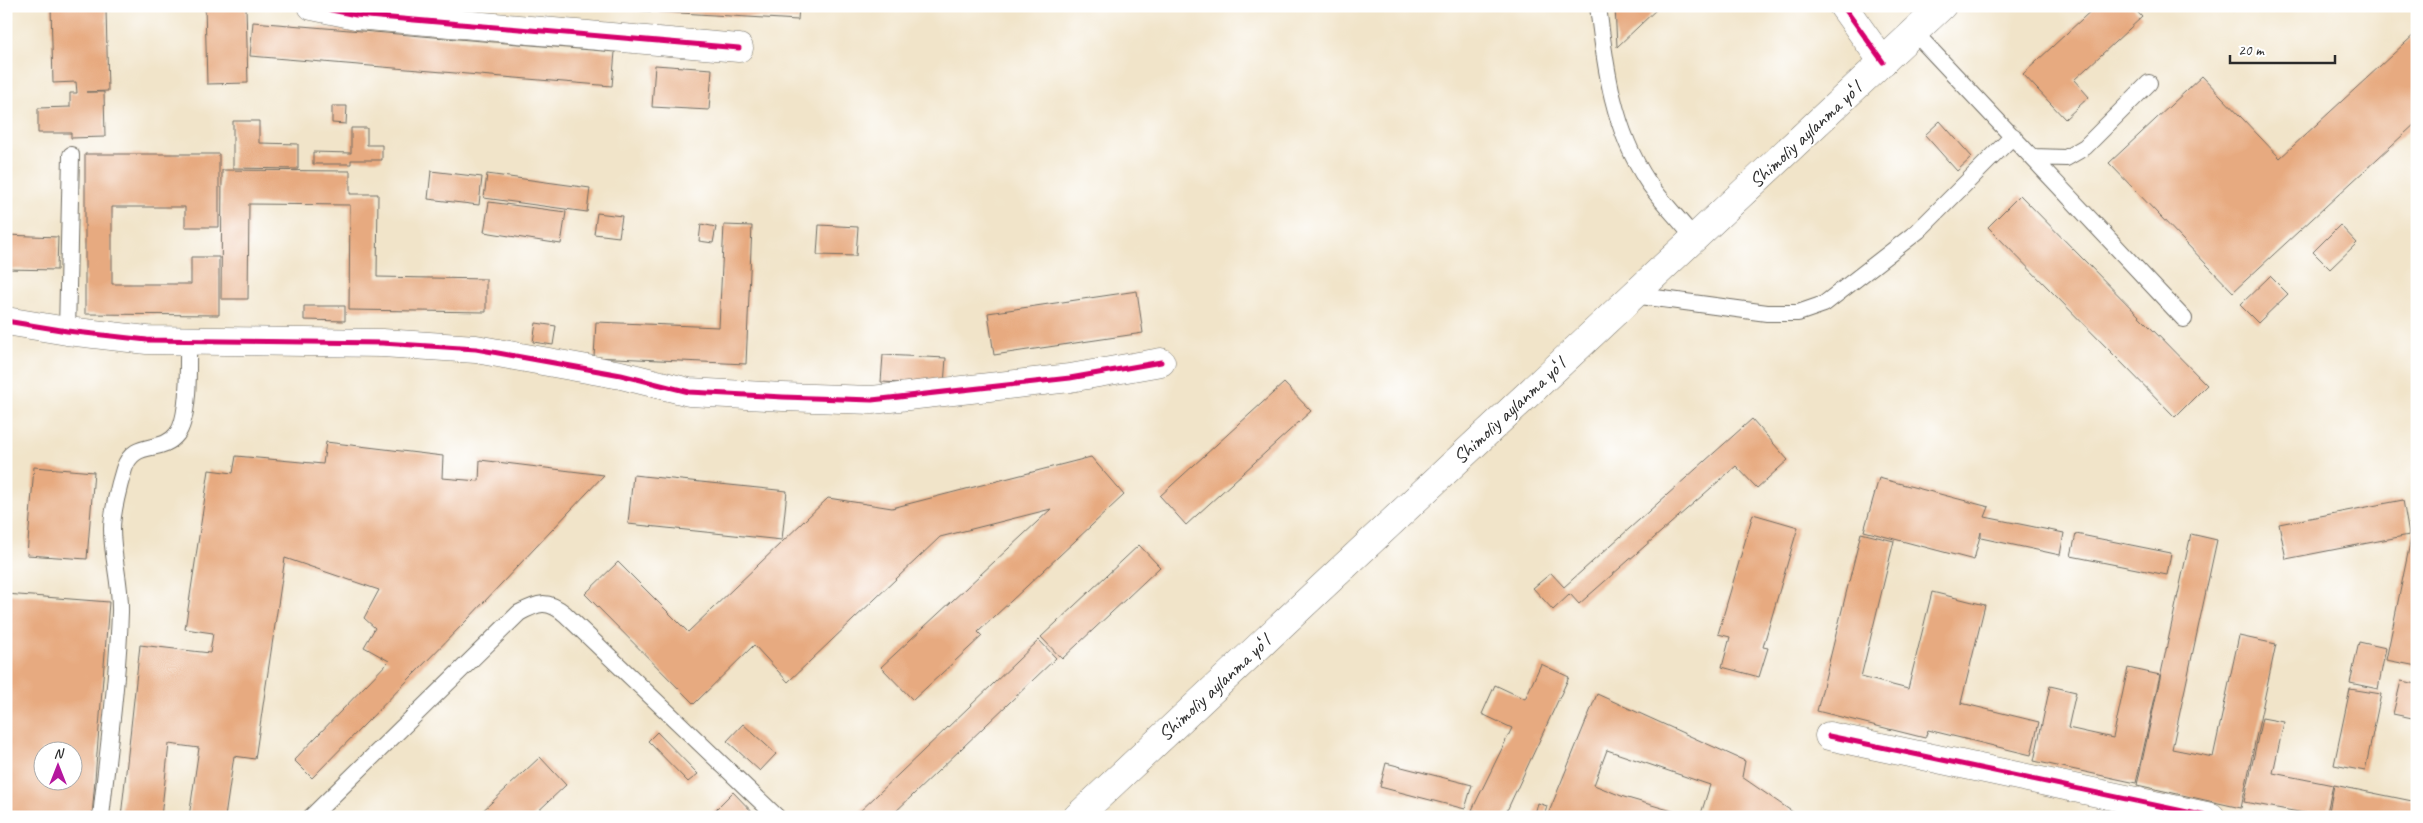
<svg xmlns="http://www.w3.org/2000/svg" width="2423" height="823" font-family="Caveat,sans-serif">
	<rect width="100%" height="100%" fill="#fff"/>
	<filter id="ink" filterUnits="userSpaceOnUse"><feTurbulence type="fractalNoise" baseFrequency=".02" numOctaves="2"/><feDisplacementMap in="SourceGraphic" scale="10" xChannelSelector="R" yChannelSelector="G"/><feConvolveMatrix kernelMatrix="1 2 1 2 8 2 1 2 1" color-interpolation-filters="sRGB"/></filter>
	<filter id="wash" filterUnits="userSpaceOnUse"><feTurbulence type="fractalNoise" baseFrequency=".0096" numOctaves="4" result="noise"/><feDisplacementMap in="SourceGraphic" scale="20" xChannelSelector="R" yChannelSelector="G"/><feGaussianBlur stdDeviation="1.12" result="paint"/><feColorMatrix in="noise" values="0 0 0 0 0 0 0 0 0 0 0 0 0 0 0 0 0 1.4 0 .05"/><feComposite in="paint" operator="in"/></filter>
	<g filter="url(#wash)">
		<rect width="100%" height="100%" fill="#f1e4c9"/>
		<g id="blocks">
			<!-- building -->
			<path fill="#e7aa80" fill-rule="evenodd" d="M51 6H156L106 9 108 91 86 92H104L105 137 71 138V133H38V108L70 107V93H77L76 82 53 83Z
				M205 6H246L248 83 207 84Z
				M630 6H799L798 20 630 10Z
				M1615 6H1660L1617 47Z
				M2096 6H2132L2142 17 2074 80 2089 97 2065 119 2023 74Z
				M253 22 615 52 612 86 250 56Z
				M2417 32V122L2233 292 2109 163 2202 76 2280 158Z
				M655 65 712 69 709 110 652 107Z
				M332 106H347L346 124 332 123Z
				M233 121H259V143L298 144V169L233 168Z
				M1940 121 1972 157 1957 171 1925 135Z
				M351 128H367V145H382V160H351V164H313V152L351 153Z
				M85 154H219V227H185V207H112V284H191V257H219V315L85 314Z
				M222 170 350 171V194H378L377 277 486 279V312L349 310 350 205 249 204 248 299H221Z
				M431 171 482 177 479 205 428 199Z
				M487 174 590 188 587 212 484 198Z
				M2020 195 2207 385 2175 417 1988 227Z
				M489 202 566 212 561 244 484 232Z
				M597 213 622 216 619 237 594 234Z
				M701 224 716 227 713 243 699 241Z
				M724 225 752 226 746 364 594 357 596 322 719 327Z
				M819 225 858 227 856 256 817 255Z
				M2340 225 2357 243 2330 269 2313 252Z
				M6 235 58 237 57 270 6 269Z
				M2270 276 2288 294 2258 323 2240 305Z
				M1137 291 1143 333 994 355 988 313Z
				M304 306H345V321L304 320Z
				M536 323 556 326 553 345 533 342Z
				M883 355 946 358 944 385 881 382Z
				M1284 383 1311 411 1186 525 1160 496Z
				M1752 419 1788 460 1757 488 1736 466 1579 604 1570 594 1553 610 1533 588 1551 573 1564 587Z
				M326 442 443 456 442 478 479 481 480 460 604 475 467 620 312 778 294 760 389 661 364 647 375 628 364 618 379 590 285 558 255 759 234 756 225 817H189L199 748 169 744 161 817H121L140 645 210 653 213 633 185 629 209 470 233 473 236 456 323 464Z
				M1091 457 1124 495 978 632 982 636 913 700 881 667 1051 509 940 537 788 682 754 645 694 704 585 594 618 562 688 632 828 498 892 508Z
				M34 467 94 472 87 559 27 555Z
				M633 475 787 491 782 540 628 524Z
				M1879 478 1989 507 1985 517 2064 533 2060 555 1981 538V532L1974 560 1864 531Z
				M2403 500 2409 535 2286 559 2279 524Z
				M1753 514 1798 527 1763 647 1768 648 1759 677 1722 667 1730 637 1718 634Z
				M2416 514H2417V666L2386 660Z
				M1861 533 1894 541 1861 677 1908 689 1932 592 1985 605 1961 703 2039 722 2031 755 1928 730 1925 738 1817 711Z
				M2076 534 2171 553 2167 575 2071 556Z
				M2191 534 2217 540 2172 749 2213 757 2239 636 2276 644 2241 808 2137 785Z
				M1139 545 1160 567 1062 659 1041 637Z
				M6 594 109 602 92 817H6ZM42 750H72V780H42Z
				M1039 640 1056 658 890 817H854Z
				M2359 642 2386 648 2378 689 2350 683Z
				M1541 664 1569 677 1504 817H1495L1472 810 1512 728 1482 714 1495 685 1525 699Z
				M2128 668 2160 675 2136 783 2034 761 2050 686 2076 692 2068 728 2113 738Z
				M2401 681 2417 684V719L2393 714Z
				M2350 689 2381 694 2365 771 2334 765Z
				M1597 694 1745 761 1742 777 1800 817H1700L1710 785 1607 750 1594 785 1624 797 1693 817H1547Z
				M2262 718 2284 722 2273 773 2333 785 2326 817 2244 802Z
				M743 724 776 754 760 771 727 741Z
				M657 732 698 774 688 782 648 741Z
				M540 757 566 785 532 817H476Z
				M1386 763 1472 785 1465 809 1380 787Z
				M2334 785 2417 802V817H2328Z
				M733 792 757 817H708Z
				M1538 803 1547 806 1544 817H1534Z"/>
		</g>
	</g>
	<g filter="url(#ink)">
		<use href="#blocks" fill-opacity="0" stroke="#706c62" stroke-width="1"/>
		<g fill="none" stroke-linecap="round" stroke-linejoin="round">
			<!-- lane casing -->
			<g stroke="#706c62" stroke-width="18">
				<path id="lane" d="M1598 6C1605 66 1613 130 1648 182 1661 201 1679 219 1694 238
					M1915 33 2184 319
					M2033 157 2066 158 2085 147 2149 83
					M1633 295 1767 313H1798L1824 304 1918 231 2013 136
					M67 331 71 155
					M101 817C108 750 118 679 120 612 121 584 112 557 112 529 112 513 119 485 124 469 134 438 161 455 177 434 190 418 188 362 188 340
					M311 817 519 613C538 603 547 599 565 614L777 817"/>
			</g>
			<!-- street casing -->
			<g stroke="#706c62" stroke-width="29">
				<path id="street" d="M312 6 356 15 739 48
					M1843 6 1883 62
					M6 321 67 331 147 340 382 343 476 349 621 375 689 392 783 397 872 400 1070 378 1161 362
					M1829 736 2211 817"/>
			</g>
			<!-- primary casing -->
			<g stroke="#706c62" stroke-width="29">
				<path id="primary" d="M1077 817 1942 6"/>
			</g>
			<!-- lane -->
			<use href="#lane" stroke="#fff" stroke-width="16"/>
			<!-- street -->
			<use href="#street" stroke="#fff" stroke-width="28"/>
			<!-- primary -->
			<use href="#primary" stroke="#fff" stroke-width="28"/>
			<!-- cycleway casing -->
			<g stroke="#fff" stroke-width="8">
				<path id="cycleway" d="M312 6 356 15 739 48
					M1843 6 1883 62
					M6 321 67 331 147 340 382 343 476 349 621 375 689 392 783 397 872 400 1070 378 1161 362
					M1829 736 2211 817"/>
			</g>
			<!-- cycleway -->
			<use href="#cycleway" stroke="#d6006c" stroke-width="5"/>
		</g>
	</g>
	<g text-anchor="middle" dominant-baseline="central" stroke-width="4" stroke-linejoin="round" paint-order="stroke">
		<!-- street labels -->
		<g font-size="20" fill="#2b2b2b" stroke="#fff">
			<text transform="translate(1805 135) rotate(-43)">Shimoliy aylanma yoʻl</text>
			<text transform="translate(1509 411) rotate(-43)">Shimoliy aylanma yoʻl</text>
			<text transform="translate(1214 688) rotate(-43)">Shimoliy aylanma yoʻl</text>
		</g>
	</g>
	<!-- margin -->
	<rect width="2423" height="823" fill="none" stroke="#fff" stroke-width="25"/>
	<!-- north arrow -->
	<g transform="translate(58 766)"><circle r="24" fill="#ffffff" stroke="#aaaaaa"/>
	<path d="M0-4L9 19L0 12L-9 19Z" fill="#b5179e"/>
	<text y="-8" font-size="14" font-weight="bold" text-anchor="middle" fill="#2b2b2b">N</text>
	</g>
	<!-- scale -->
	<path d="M2230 55v8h105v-8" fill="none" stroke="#2b2b2b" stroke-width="2.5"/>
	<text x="2238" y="55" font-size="15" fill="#2b2b2b" stroke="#ffffff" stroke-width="4" paint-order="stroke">20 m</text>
</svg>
